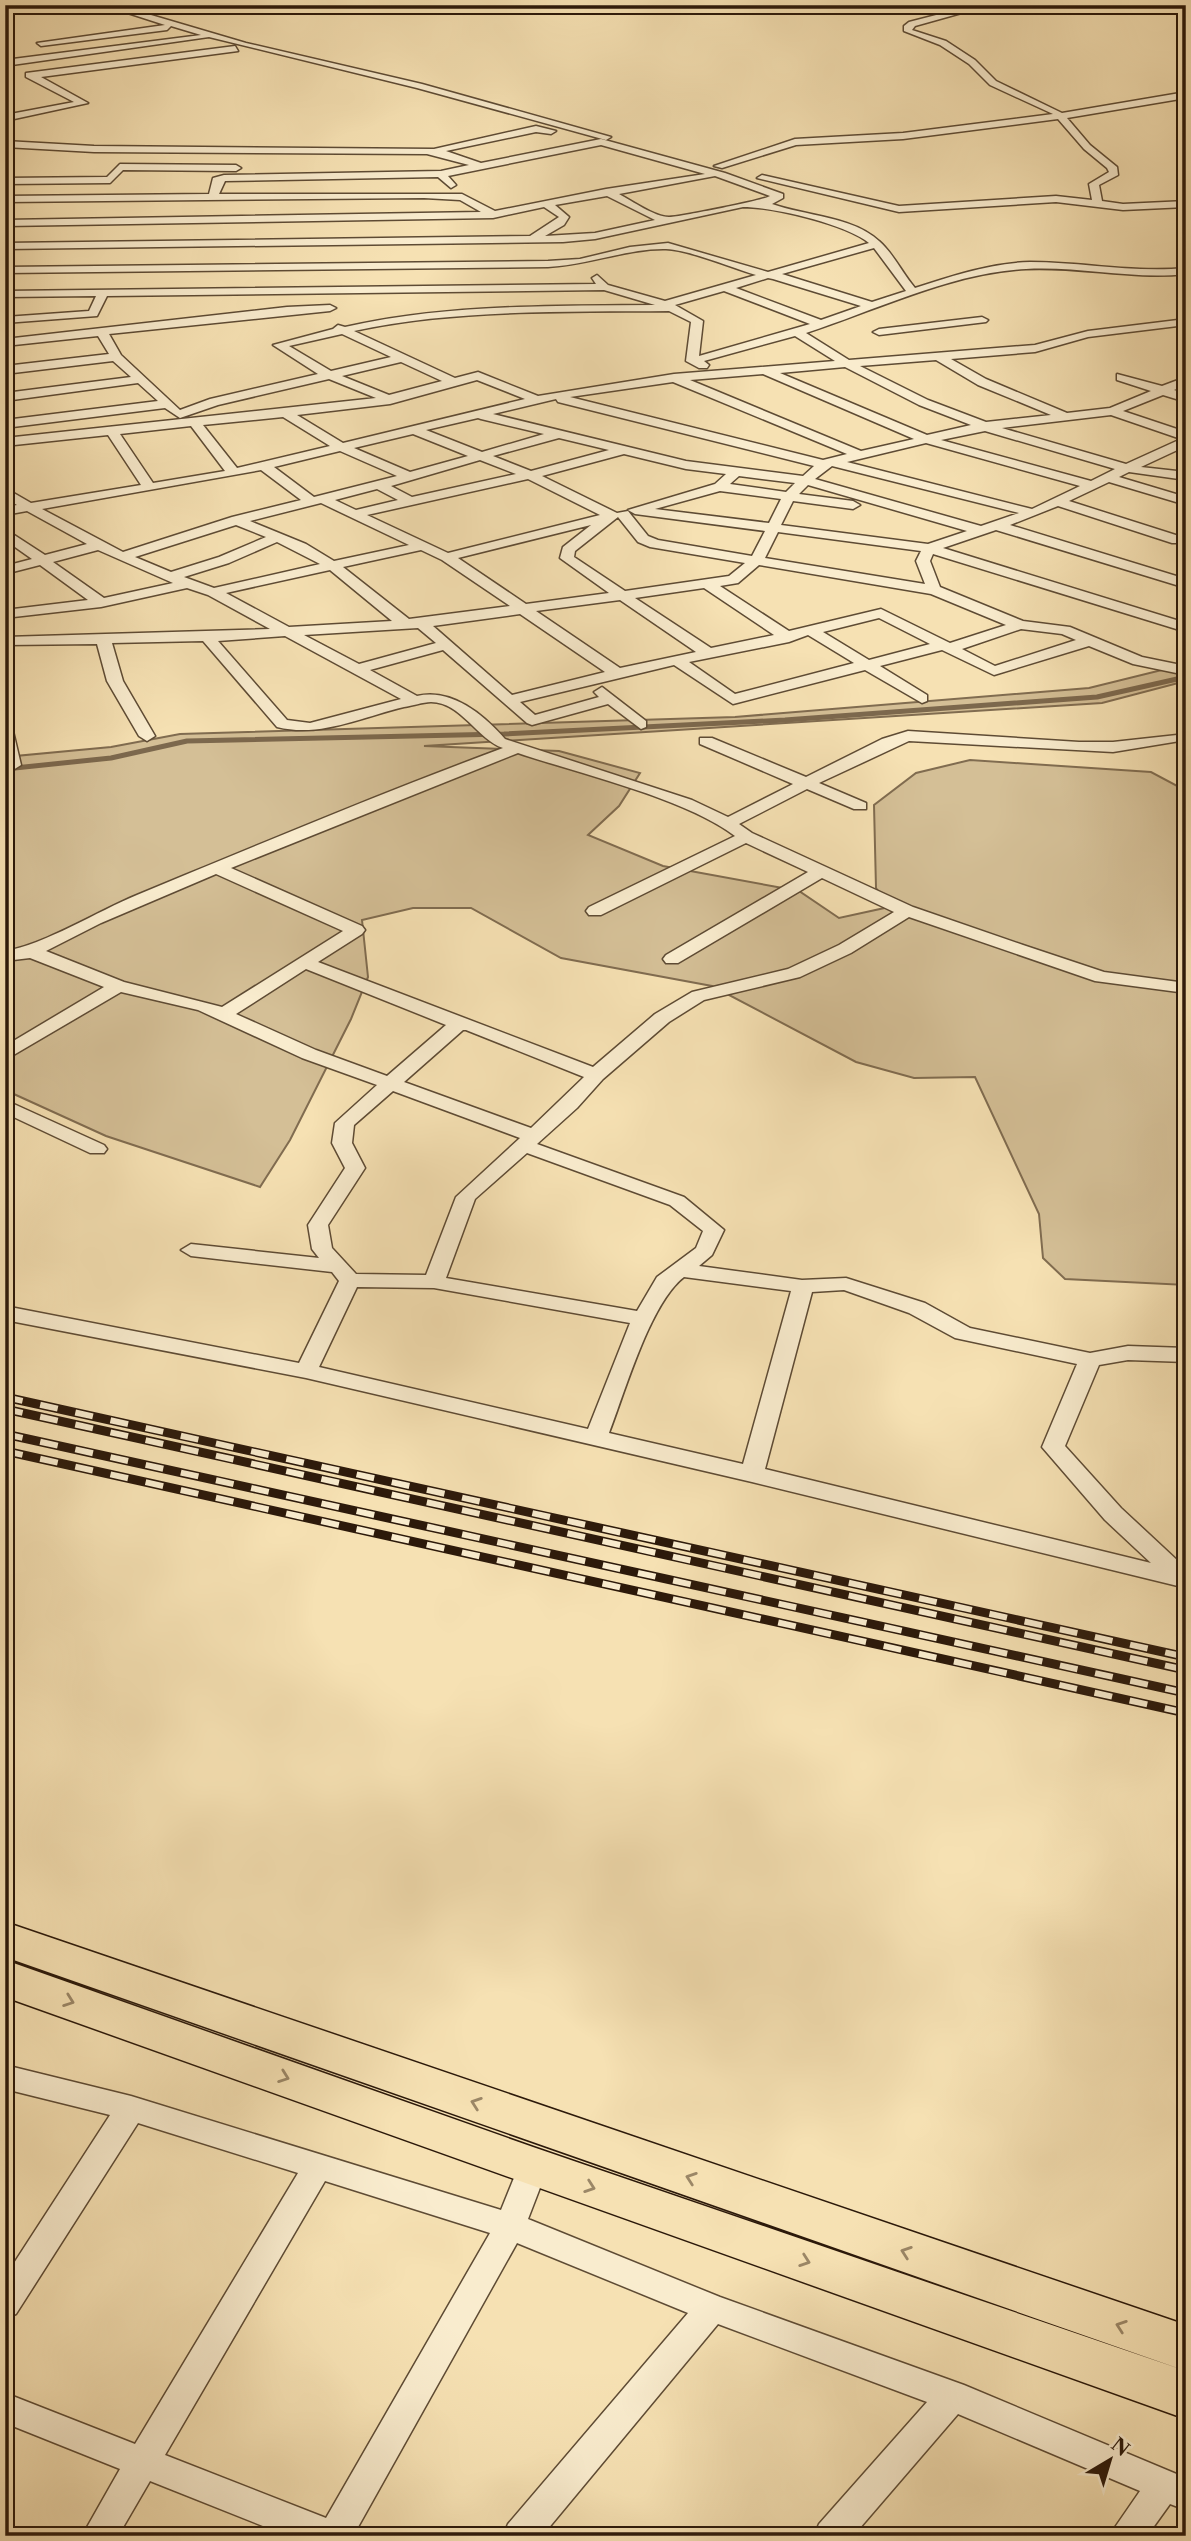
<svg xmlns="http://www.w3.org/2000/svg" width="1191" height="2541" font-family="'Libre Caslon Text',serif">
	<rect width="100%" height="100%" fill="#f6e1b3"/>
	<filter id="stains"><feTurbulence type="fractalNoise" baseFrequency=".00286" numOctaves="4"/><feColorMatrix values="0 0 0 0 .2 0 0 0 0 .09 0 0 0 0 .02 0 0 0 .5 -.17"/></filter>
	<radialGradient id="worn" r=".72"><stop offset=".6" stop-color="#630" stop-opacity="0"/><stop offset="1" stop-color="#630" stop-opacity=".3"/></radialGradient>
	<!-- green -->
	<path fill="#d4bf96" stroke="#806c50" stroke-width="2" d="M1186 664V681L1102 703 424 746 559 751 640 773 619 806 588 835 663 866 799 891 839 918 889 907 876 888 874 805 916 773 970 760 1151 772 1183 789 1186 793V1285L1065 1279 1043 1258 1039 1214 975 1077 914 1078 856 1062 712 986 561 958 471 908H413L362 920 368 977 351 1019 290 1140 260 1187 106 1136 5 1090V757L111 747 180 734 735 717 1089 688Z"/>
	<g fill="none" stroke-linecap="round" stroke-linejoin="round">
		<!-- stream -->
		<path stroke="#7c684d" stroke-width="5" d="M5 769 111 758 187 741 504 734 785 720 1097 697 1186 677"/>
		<!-- minor casing -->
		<g stroke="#5e4b34" stroke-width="3">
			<path id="minor" d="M103 5H117L246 43 422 84 611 137 606 140 417 88 209 37 5 66V60L201 35 171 26 167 30 41 46 37 43 165 25Z
				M975 5H990L915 26 912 30 946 41 975 60 996 81 1062 113 1186 92V98L1067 118 1090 145 1117 167 1118 175 1099 185 1102 201 1123 204 1186 201V207L1123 210 1056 202 899 212 757 178 762 175 899 206 1056 196 1092 200 1089 184 1109 172 1107 168 1084 149 1058 119 903 139 796 145 722 168 714 166 795 139 903 133 1053 114 990 85 969 64 940 45 904 31V26L909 22Z
				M5 6H10L11 8 5 10Z
				M235 46 238 51 41 77 88 103 5 121V115L74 102 26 77V73Z
				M536 126 556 131 551 134 536 132 446 151 481 163 601 139 725 173 783 194V198L772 204C805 216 852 216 879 241 894 254 902 273 915 288 952 276 991 263 1030 262 1083 262 1133 273 1186 268V274C1132 280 1080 266 1026 269 950 273 877 310 806 333L849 360 1035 345 1088 331 1186 319V325L1088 337 1035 352 951 359 986 379 1067 413 1110 408 1151 391 1117 380V374L1162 386 1186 377V385L1174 390 1186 394V402L1163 395 1123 411 1186 432V446L1141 467 1186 472V480L1129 472 1119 477 1186 497V505L1109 482 1069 501 1182 537V543H1172L1058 506 1010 525 1186 579V588L996 530 943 548 1186 623V632L933 554 930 561 940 587 1023 621 1070 627 1142 657 1186 666V675L1133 664 1089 646 994 675 942 650 880 666 927 695V701L922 703 865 670 733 704 674 665 520 702 535 715 599 697 594 692 602 687 646 721V727L641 729 608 704 532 725 527 723 443 650 370 670 417 696C451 688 483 714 505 739L692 800 728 817 793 784 700 744V738H712L806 777 882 739 908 731 1079 742H1113L1186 734V740L1113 752 909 741 819 783 866 803V809H854L807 789 739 824 752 833 913 907 1023 945 1104 972 1186 983V993L1095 981 909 917 851 953 800 977 704 1000 669 1022 603 1079 577 1108 537 1144 684 1197 724 1230 712 1255 699 1266 802 1280 846 1278 925 1303 970 1328 1090 1353 1128 1346 1186 1348V1362L1128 1360 1099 1365 1065 1446 1121 1508 1178 1561 1182 1567 1180 1570 1186 1572V1588L752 1482 306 1378 5 1320V1306L299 1363 339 1281 332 1272 191 1256 181 1250 191 1244 319 1258 312 1249 308 1225 345 1168 332 1143 335 1123 377 1085 302 1058 198 1010 121 992 5 1060V1046L104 987 30 958 5 961V951C44 945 98 911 137 895 258 845 379 794 503 748 478 740 461 702 431 702 423 702 412 706 404 707 362 717 320 738 277 727L203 641 112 643 123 681 155 736 147 741 139 736 107 681 97 644 5 645V637L270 629 208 595 187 588 101 607 5 618V610L88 600 40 565 5 574V566L32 559 5 540V529L45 555 87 544 27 511 5 515V507L17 505 5 498V488L31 503 141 485 108 435 5 446V438L376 398 329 379 218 405 180 418 165 408 5 428V420L158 401 138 383 5 401V393L131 377 113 361 5 374V366L109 354 98 336 5 346V339L287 307 330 305 336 308 330 311 109 334 121 355 180 410 210 399 318 374 273 345 333 329 338 325 345 327C445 304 552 306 655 305L604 290 107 296 97 316 5 323V317L89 311 96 296 5 297V291L596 284 592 278 597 275 608 285 665 301 756 275C732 268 690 250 666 249 630 248 587 265 548 267L5 273V267L548 261 580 259 630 247 668 243 768 272 869 243C846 224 772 207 743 207L595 239 563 242 5 249V243L530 236 559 217 544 207 493 218 5 226V220L481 212 460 200 424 198 5 202V196L209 194 213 178 224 175 441 171 469 165 427 154 94 152 5 147V141L94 146 434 149ZM601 145 705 174 606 189 495 211 462 194H219L225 181 438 177 451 188 456 185 448 176ZM715 176 770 196C764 200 678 217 669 217 655 217 632 201 619 194ZM607 196 655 220 595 233 545 236 564 225 569 217 555 205ZM874 248 906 291 872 302 782 274ZM768 278 773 279 861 306 821 320 736 288ZM724 291 810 324 699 356 703 321 675 305ZM669 311 691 322 686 361 699 368H707L709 365 704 361 795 336 835 361 674 374 538 396 478 372 455 378 354 331C452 309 568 312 669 311ZM342 334 391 357 331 371 289 346ZM936 360 978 385 1051 415 986 422 928 400 860 366ZM401 362 442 381 389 395 342 376ZM845 367 919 405 971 425 927 435 780 373ZM763 374 914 439 861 451 690 380ZM477 380 525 399 343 443 297 415 390 404ZM673 382 847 454 823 460 570 397ZM556 399 558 402 814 466 803 476 686 461 493 414ZM1111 415 1181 439 1126 464 1002 428ZM283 417 330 446 237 468 203 425ZM478 418 481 419 544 434 482 452 426 430ZM191 426 225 471 153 483 120 434ZM985 431 1115 469 1091 481 941 440ZM413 434 468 456 410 472 354 448ZM559 438 609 450 531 471 493 456ZM926 443 1080 486 1032 509 847 462ZM340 451 397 476 314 497 274 467ZM624 454 686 469 726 474 715 484 628 510 635 514 765 531 752 556 658 540 648 536 628 511 617 513 542 476ZM480 460 516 474 412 497 391 486ZM832 466 1019 513 981 526 815 479ZM261 470 301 500 232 517 123 552 42 509ZM739 476 795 483 786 492 730 484ZM528 479 600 515 448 553 367 515ZM808 485 967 531 928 544 781 525 793 501 853 509 860 505 853 501 799 494ZM377 489 398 500 356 510 335 500ZM720 491 781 499 769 523 655 509ZM321 503 409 545 334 561 306 544 250 521ZM618 517 638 542 650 547 745 563 729 576 625 591 574 557 575 551ZM236 525 266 537 219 557 171 572 135 557ZM591 525 563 547 560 558 609 593 526 604 458 558ZM778 532 921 551 916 561 925 584 765 558ZM277 542 320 564 214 588 184 577 229 563ZM98 550 173 583 104 598 53 562ZM421 550 442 560 510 606 409 619 343 567ZM759 565 931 594 1006 625 950 643 881 609 789 631 720 586 738 583ZM330 570 392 621 289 627 226 593ZM704 588 774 635 711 648 635 598ZM620 600 696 652 620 668 536 611ZM520 614 605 672 512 695 433 626ZM879 618 930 644 869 660 823 632ZM418 628 436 643 359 664 304 635ZM1021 629 1062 634 1076 640 995 666 962 649ZM808 635 854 663 735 694 689 662 789 642ZM285 636 401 699 310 723 287 720 218 641ZM518 753C580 774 685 798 735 836L589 907 586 911 589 915H601L746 843 808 872 666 955 663 959 666 963H678L822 878 894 912 839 945 788 969 692 992 655 1014 593 1067 318 962 362 934 365 930 362 926 231 868ZM216 874 343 931 222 1007 124 982 46 951 101 923ZM306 969 446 1025 387 1076 316 1050 236 1014ZM463 1030H466L584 1077 531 1128 404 1082ZM393 1091 520 1138 456 1197 426 1275 356 1274 332 1248 328 1225 365 1168 352 1143 354 1125ZM527 1153 670 1205 703 1231 696 1248 657 1277 637 1311 446 1278 475 1199ZM684 1277 791 1291 743 1464 609 1433C625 1392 650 1303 684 1277ZM357 1287 434 1288 630 1323 588 1429 319 1367ZM844 1290 909 1313 955 1338 1077 1364 1042 1447 1105 1520 1151 1563 765 1469 812 1292Z
				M120 164 236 165 241 168 236 171 123 170 110 183 5 184V178L107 177Z
				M982 317 988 320 986 322 879 335 873 332 879 329Z
				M5 726 13 731 21 765 13 770 5 765Z
				M5 1100 104 1145 107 1149 104 1153H90L5 1113Z
				M5 2065 131 2096 501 2210 522 2158 533 2154 544 2158 548 2167 528 2219 720 2297 964 2385 1186 2478V2510L1170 2504 1147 2536H1109L1140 2491 958 2414 853 2536H814L819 2524 927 2402 718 2324 542 2536H503L508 2524 688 2313 517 2243 353 2536H288L150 2481 118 2536H82L120 2469 5 2423V2393L135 2444 298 2173 138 2123 16 2314 5 2318V2277L110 2115 5 2089ZM325 2181 490 2233 326 2518 165 2455Z"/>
		</g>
		<!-- trunk casing -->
		<g stroke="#2c190a" stroke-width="3">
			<path id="trunk" d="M5 1922 1186 2325V2371L5 1957Z
				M5 1960 533 2147 1186 2371V2419L5 1997Z"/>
		</g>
		<!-- minor -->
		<use href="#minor" fill="#f9ecce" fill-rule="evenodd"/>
		<!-- trunk -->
		<use href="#trunk" fill="#f6e1b3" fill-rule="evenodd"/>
		<!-- rail casing -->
		<g stroke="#2c190a" stroke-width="9">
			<path id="rail" d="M5 1397 1186 1657
				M5 1409 1186 1670
				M5 1434 1186 1693
				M5 1451 1186 1713"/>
		</g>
		<!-- rail -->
		<use href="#rail" stroke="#f9ecce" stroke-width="6" stroke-dasharray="18" stroke-linecap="butt"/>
	</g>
	<!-- one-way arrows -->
	<defs><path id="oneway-chevron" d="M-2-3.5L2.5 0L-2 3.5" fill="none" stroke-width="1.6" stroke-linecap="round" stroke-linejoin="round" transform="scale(1.75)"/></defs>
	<g stroke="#9b8767">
		<use href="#oneway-chevron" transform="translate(69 2001) rotate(20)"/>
		<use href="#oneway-chevron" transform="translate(284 2077) rotate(20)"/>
		<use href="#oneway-chevron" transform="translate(476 2103) rotate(-161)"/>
		<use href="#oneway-chevron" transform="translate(691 2178) rotate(-161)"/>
		<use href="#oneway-chevron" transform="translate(590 2187) rotate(19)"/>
		<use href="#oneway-chevron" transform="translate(906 2252) rotate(-161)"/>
		<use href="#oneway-chevron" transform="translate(805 2261) rotate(19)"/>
		<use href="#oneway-chevron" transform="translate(1121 2326) rotate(-161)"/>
	</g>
	<!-- margin -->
	<rect width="1191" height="2541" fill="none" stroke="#f6e1b3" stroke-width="28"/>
	<rect x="7" y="7" width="1177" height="2527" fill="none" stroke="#2c190a" stroke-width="3.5"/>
	<rect x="14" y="14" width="1163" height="2513" fill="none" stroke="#2c190a" stroke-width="2"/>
	<!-- north arrow -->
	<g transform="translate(1110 2460) rotate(38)" stroke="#f9ecce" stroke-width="5" paint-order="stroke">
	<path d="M0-5L12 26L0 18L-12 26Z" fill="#2c190a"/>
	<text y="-10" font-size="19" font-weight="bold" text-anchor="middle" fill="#2c190a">N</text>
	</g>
	<rect width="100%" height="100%" filter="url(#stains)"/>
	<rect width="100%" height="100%" fill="url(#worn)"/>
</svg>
